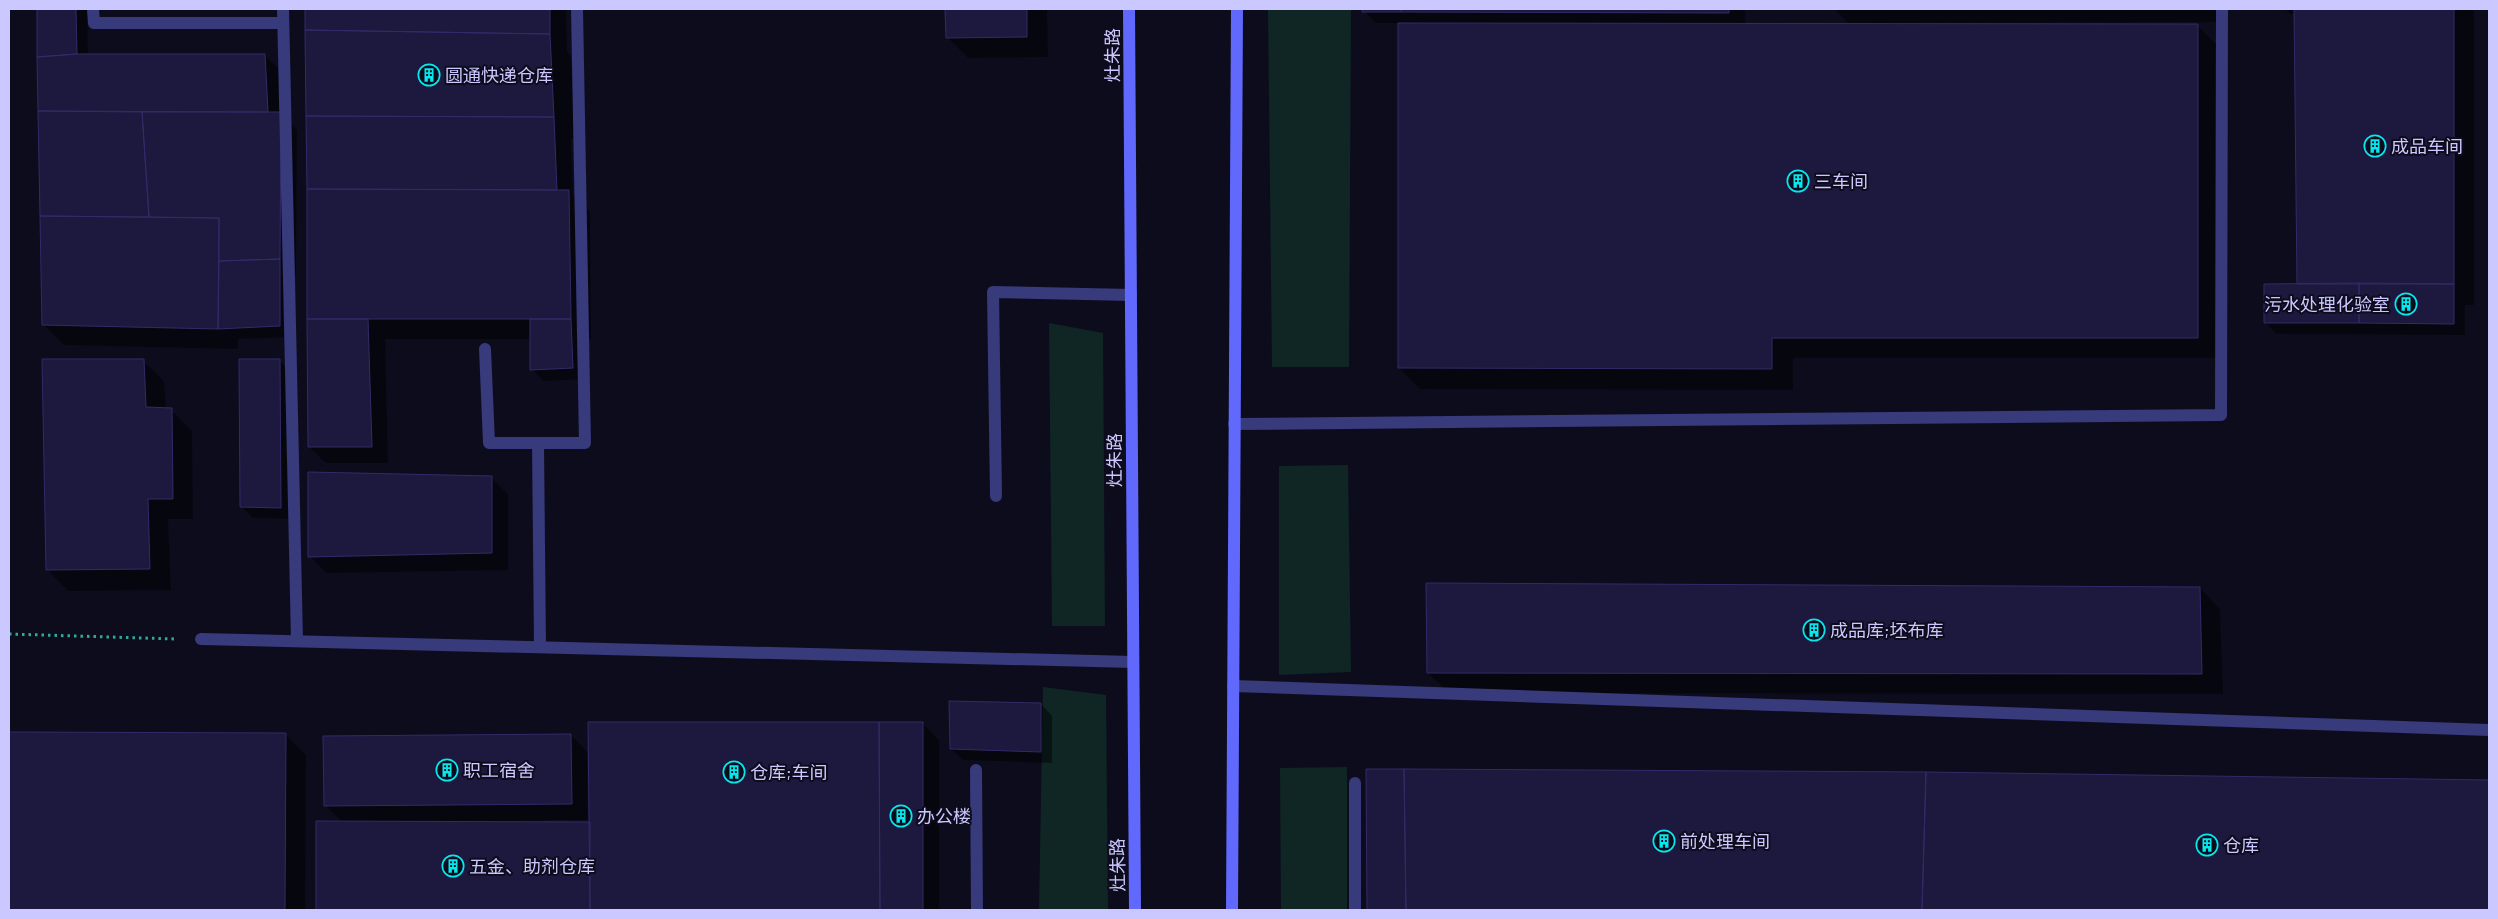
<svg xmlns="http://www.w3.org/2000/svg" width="2498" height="919" font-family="Barlow,'Noto Sans SC',sans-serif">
	<rect width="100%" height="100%" fill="#0d0c1d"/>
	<!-- green -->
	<path fill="#0f2624" d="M1268 9H1351L1349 367H1272Z
		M1049 323 1103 333 1105 626H1052Z
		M1348 465 1351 672 1279 675V466Z
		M1043 687 1106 695 1108 910H1039Z
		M1347 767V910H1281L1280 768Z"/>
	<!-- shadow -->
	<path fill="#0007" d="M38 9H87L88 55H265L282 72 284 117 297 130 296 275 291 276V337L238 339V349L64 345 43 324Z
		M306 9H566L567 52 571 56 575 138H571L573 195 590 212 591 339H582L584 379 543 381 532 369V339H385L388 463H326L309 447Z
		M946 9H1047L1048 57 968 58 947 37Z
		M1363 9H1745L1746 25H1850L1834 9H2216V22L1942 23V25H2197L2218 46V358H1793V390L1420 389 1399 368 1400 23H1375Z
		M2285 9H2474V305H2465V335L2277 334 2265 323 2300 285 2296 14H2290Z
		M143 361 164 381 166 409 171 410 192 431 193 519H168L171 590 68 591 48 570Z
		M280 361 291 372 292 519 253 518 241 506Z
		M491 477 508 494V570L326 573 310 556Z
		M2200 588 2220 609 2223 694 1449 693 1428 673Z
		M1041 704 1052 716V763L963 760 951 749Z
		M922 723 939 740V910H317V822H342L325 805 571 735 587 752 588 820H543V823H591Z
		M9 733 285 734 306 755 305 910H9Z
		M1367 771 1926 773 2489 781V910H1368Z"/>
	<!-- building -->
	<path fill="#1d183d" stroke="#322b69" d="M37 9H76L77 54 37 57Z
		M305 9H550V34L305 30Z
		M945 9H1027V37L946 38Z
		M1362 9H1401V12H1362Z
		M1401 9H1729V13L1401 12Z
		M2294 9H2454V284H2297Z
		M1398 23 2198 24V338H1772V369L1398 368Z
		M305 30 550 34 554 117 306 116Z
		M77 54H265L268 112 38 111 37 57Z
		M38 111 142 112 149 217 40 216Z
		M142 112H281L280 259 219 261V218L149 217Z
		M306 116 554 117 557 190 307 189Z
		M307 189 569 190 571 319H307Z
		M40 216 219 218 218 329 42 325Z
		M280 259V326L218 329 219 261Z
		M2359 283 2454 284V324L2359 323Z
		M2359 283V323H2264V284Z
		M307 319H368L372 447H308Z
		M530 319H571L573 368 530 370Z
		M42 359H144L146 407 172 408 173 499H148L150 569 46 570Z
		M239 359H280L281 508 240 507Z
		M308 472 492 476V553L308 557Z
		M1426 583 2200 587 2202 674 1427 673Z
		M949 701 1041 703V752L950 749Z
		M588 722H879L880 910H590Z
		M879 722H923V910H880Z
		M9 732 286 733 285 910H9Z
		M571 734 572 804 324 806 323 736Z
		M1366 769H1404L1406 910H1367Z
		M1404 769 1926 772 1922 910H1406Z
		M1926 772 2489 780V910H1922Z
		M316 821 590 822V910H316Z"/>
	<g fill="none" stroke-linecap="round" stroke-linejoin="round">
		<!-- path -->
		<path stroke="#2fab9b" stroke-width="3" stroke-dasharray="2.5 4" stroke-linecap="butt" d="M9 634 176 639"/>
		<!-- service -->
		<path stroke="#373a7b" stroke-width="12" d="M93 9 94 23H283
			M283 9 297 641
			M485 349 489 443H538L540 647
			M1234 424 2221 415 2222 9
			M538 443H585L577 9
			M996 496 993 292 1131 295
			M201 639 1133 662
			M1233 686 2489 730
			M976 770 977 910
			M1355 783V910"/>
		<!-- secondary -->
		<path stroke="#6169fc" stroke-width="12" d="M1129 9 1135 910
			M1232 910 1237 9"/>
	</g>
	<!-- icons -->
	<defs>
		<g id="building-ring" transform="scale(1.125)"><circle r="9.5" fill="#0d0c1d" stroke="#05e8ee" stroke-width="1.5"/><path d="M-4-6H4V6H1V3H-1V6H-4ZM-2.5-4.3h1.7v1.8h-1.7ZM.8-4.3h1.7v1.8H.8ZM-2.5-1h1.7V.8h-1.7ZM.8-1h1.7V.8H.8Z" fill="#05e8ee"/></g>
	</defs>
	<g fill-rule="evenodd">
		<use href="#building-ring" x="429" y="75"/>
		<use href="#building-ring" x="2375" y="146"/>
		<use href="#building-ring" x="1798" y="181"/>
		<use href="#building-ring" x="2406" y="304"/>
		<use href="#building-ring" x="1814" y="630"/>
		<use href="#building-ring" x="447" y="770"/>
		<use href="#building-ring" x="734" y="772"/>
		<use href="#building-ring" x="901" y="816"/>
		<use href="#building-ring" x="1664" y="841"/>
		<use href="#building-ring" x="2207" y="845"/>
		<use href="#building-ring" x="453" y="866"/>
	</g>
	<g text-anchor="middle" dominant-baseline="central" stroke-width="4" stroke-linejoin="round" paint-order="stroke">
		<!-- street labels -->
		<g font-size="18" fill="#cac8fe" stroke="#0d0c1d">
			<text transform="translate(1112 55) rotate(-90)">灶朱路</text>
			<text transform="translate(1114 460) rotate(-90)">灶朱路</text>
			<text transform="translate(1117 865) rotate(-91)">灶朱路</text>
		</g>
		<!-- poi labels -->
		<g font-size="18" fill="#cac8fe" stroke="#0d0c1d" text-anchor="start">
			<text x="445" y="75">圆通快递仓库</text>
			<text x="2391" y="146">成品车间</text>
			<text x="1814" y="181">三车间</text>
			<text x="2390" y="304" text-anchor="end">污水处理化验室</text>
			<text x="1830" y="630">成品库;坯布库</text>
			<text x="463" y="770">职工宿舍</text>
			<text x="750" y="772">仓库;车间</text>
			<text x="917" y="816">办公楼</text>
			<text x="1680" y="841">前处理车间</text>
			<text x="2223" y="845">仓库</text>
			<text x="469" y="866">五金、助剂仓库</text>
		</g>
	</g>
	<!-- border -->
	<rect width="2498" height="919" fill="none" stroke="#cac8fe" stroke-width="20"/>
</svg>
